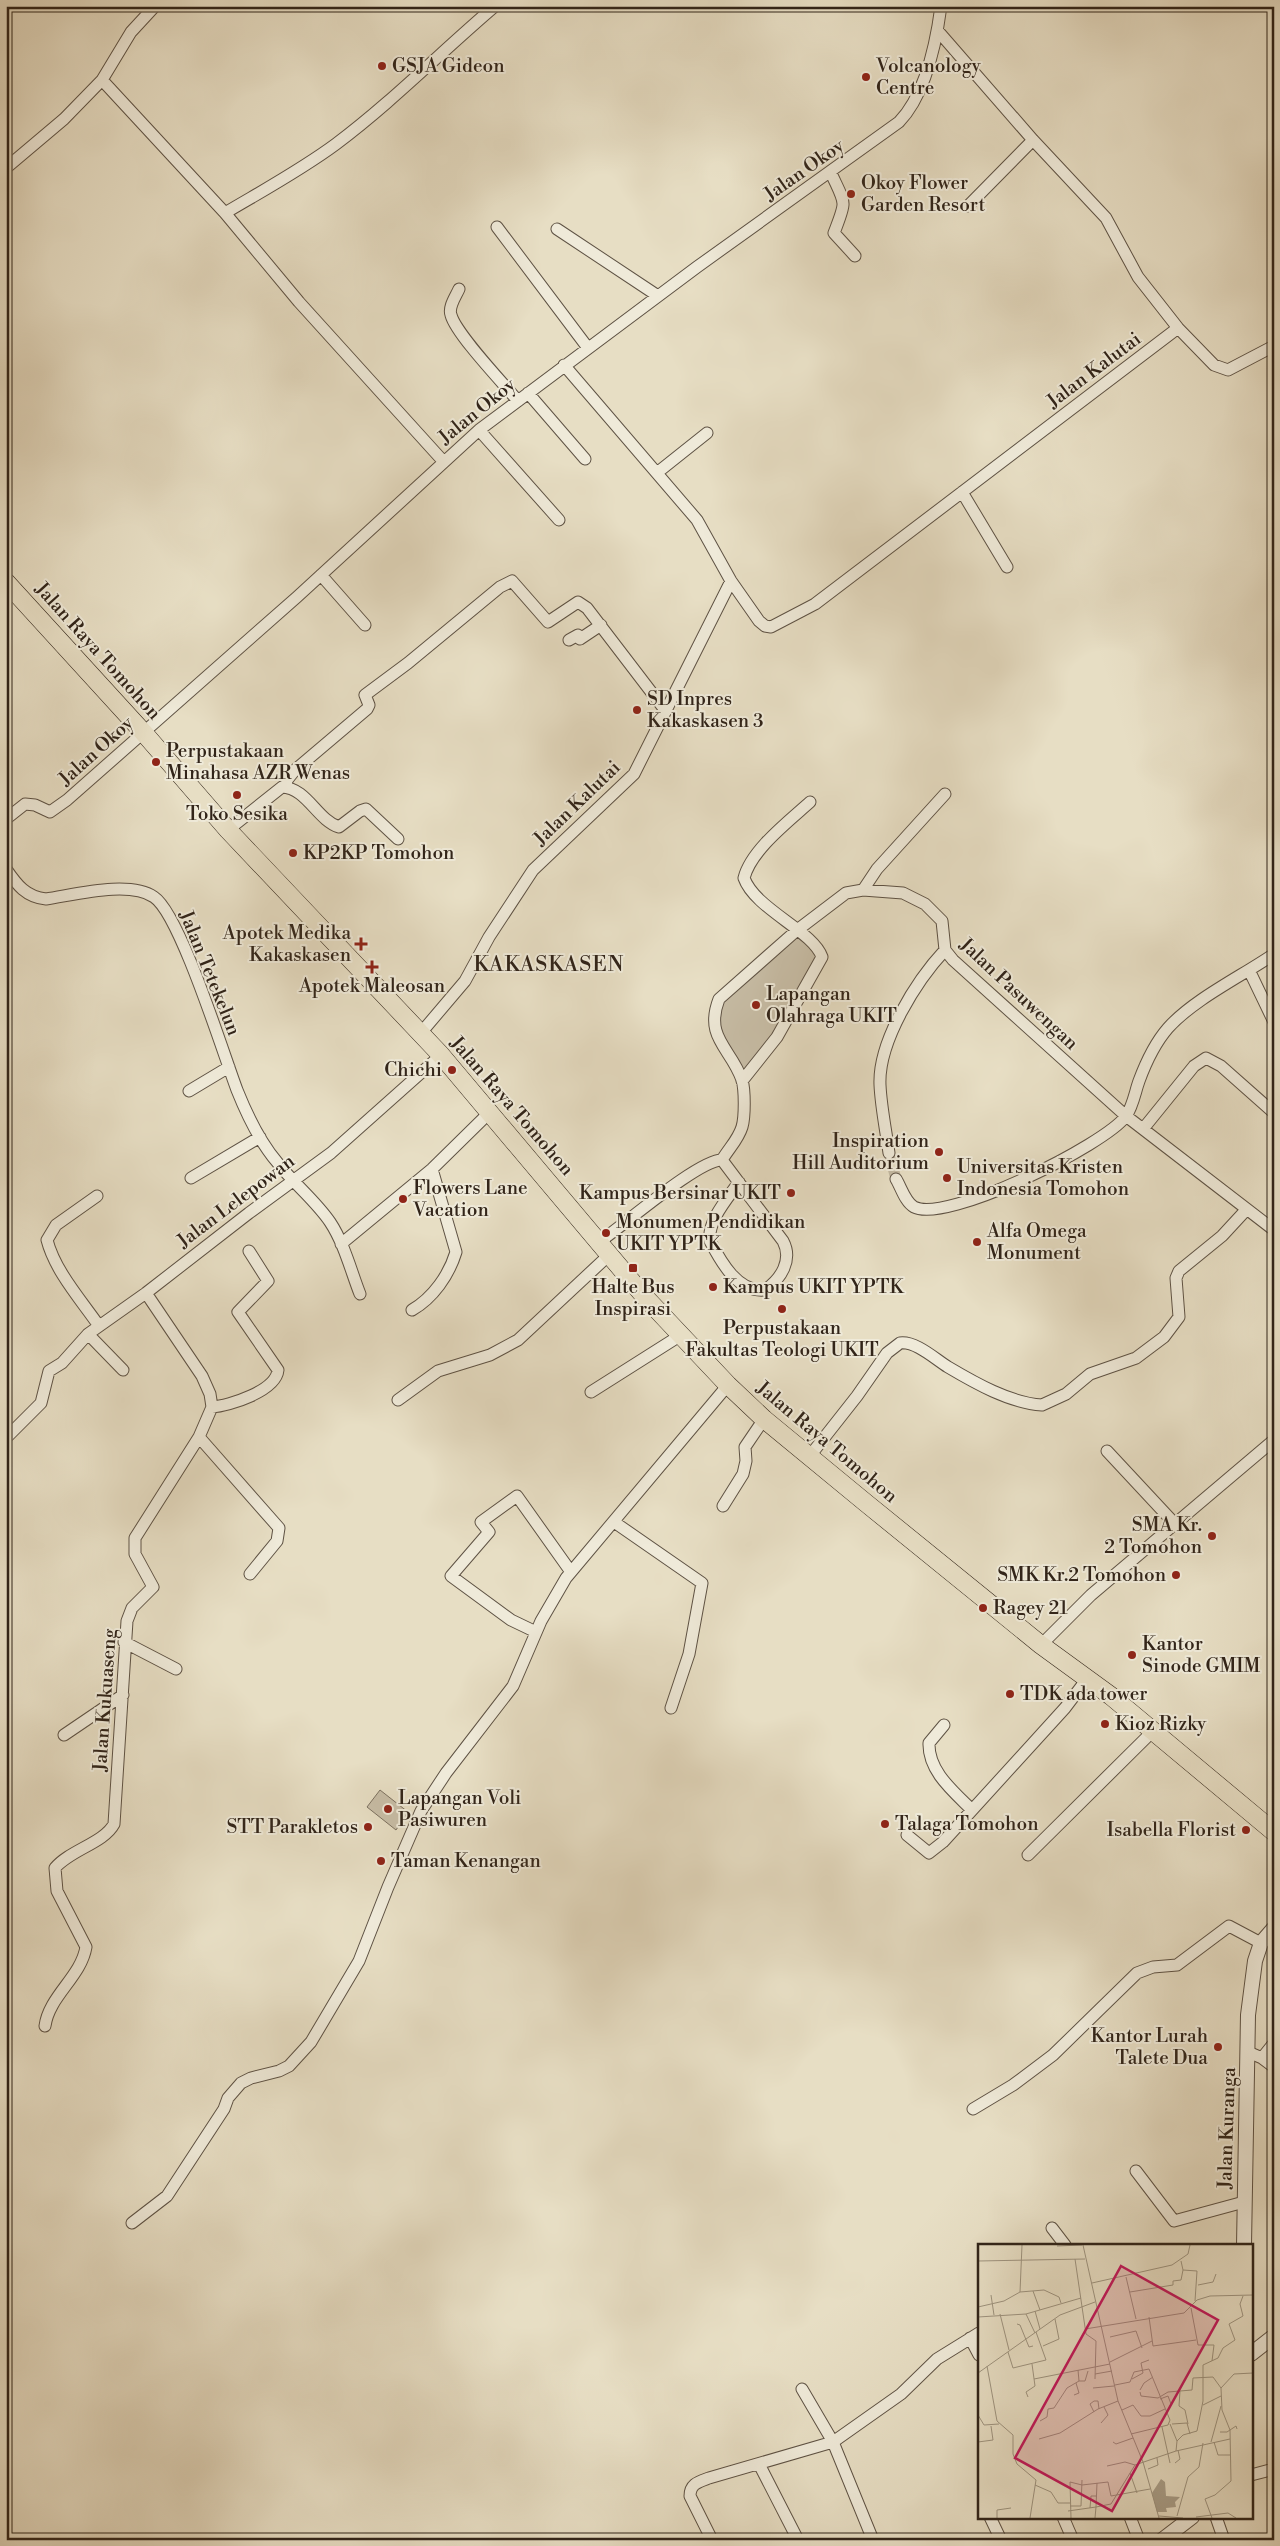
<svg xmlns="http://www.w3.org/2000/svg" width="1280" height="2546" font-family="'Libre Bodoni',serif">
	<rect width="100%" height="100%" fill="#e7dec4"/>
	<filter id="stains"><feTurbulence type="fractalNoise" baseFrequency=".004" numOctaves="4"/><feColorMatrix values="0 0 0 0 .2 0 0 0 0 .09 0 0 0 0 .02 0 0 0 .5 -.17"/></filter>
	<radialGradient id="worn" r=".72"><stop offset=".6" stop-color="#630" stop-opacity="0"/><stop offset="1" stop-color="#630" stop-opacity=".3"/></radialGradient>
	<!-- green -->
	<path fill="#c8bea7" stroke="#7c7160" d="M796 931 822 957 742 1081 718 1039 719 999Z
		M380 1790 408 1812 396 1830 367 1807Z"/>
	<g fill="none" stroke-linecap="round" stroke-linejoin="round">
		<!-- minor-tunnel -->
		<path stroke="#c3b9a2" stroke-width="11" stroke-dasharray="11 5.5" stroke-linecap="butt" d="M889 1153 896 1179"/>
		<!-- minor casing -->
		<g stroke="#5e5244" stroke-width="13">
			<path id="minor" d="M938 31 1033 140 1106 218 1138 277 1178 328 1214 365 1228 370 1274 346
				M102 80 225 213 299 302 443 461
				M6 168 64 119 102 80 131 32 155 6
				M831 173C846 206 847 199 834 233L855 256
				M968 206 1033 140
				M225 213C262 191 301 170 336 144 392 102 441 52 495 6
				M497 227 588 348
				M557 229 658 296
				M459 289C456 296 448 307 451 315 456 334 503 383 518 401
				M564 365 697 520 731 581 759 621 765 626 771 627 815 604 1178 328
				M528 393 585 459
				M479 430 559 520
				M658 472 707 433
				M962 492 1007 567
				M321 575 365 625
				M569 640 578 635 580 639 601 625
				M286 787 287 780 295 770 367 709 369 705 365 695 408 663 500 587 512 581 548 622 578 602 587 608 665 710
				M6 819 25 804 35 805 50 812 67 800 297 597 479 430 697 267 899 122C926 94 936 44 941 6
				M228 830 282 787C307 788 317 820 339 827L360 811 366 809 398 839
				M6 869C17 885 26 897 46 899 74 895 129 880 154 897 180 914 223 1053 237 1090 247 1115 260 1142 277 1162 293 1183 315 1200 330 1222 344 1243 351 1271 360 1294
				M863 890 877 869 945 794
				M1249 970 1274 1022
				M420 1034 465 981 489 937 533 870 634 774 731 581
				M742 1081 777 1037 822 957C813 931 755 909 744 878 751 850 789 821 810 802
				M189 1091 229 1067
				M1143 1129 1194 1066 1206 1058 1221 1066 1274 1113
				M889 1153C886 1131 881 1107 880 1085 878 1041 917 980 945 950
				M722 1160 783 1241C793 1260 781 1279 765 1290 738 1293 721 1262 710 1241 707 1221 728 1198 739 1182
				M191 1178 260 1137
				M896 1179C901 1187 905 1202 914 1207 946 1224 1105 1145 1126 1116 1133 1106 1135 1092 1139 1081 1146 1062 1155 1043 1168 1028 1194 999 1242 976 1274 954
				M97 1196 56 1225 47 1240C55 1271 81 1300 99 1326
				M599 1242C623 1226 698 1160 722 1160 729 1148 738 1140 742 1127 745 1117 745 1090 742 1080 731 1048 704 1038 719 999L796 931 846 893 863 890 903 893 925 904 942 921 945 950 953 960 1126 1116 1274 1230
				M341 1244 432 1169 489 1113
				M412 1310C433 1298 449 1275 456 1252L432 1169
				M88 1334 123 1370
				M591 1392 681 1335
				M398 1400 438 1371 490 1355 518 1340 609 1255
				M212 1407C229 1406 276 1391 278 1370L238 1312 268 1281 249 1251
				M199 1437 279 1528 277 1541 250 1574
				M6 1438 41 1403 49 1371 62 1363 88 1334 146 1293 249 1213 331 1153 441 1055
				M1107 1451 1175 1524
				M809 1457 857 1396 887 1353 900 1343C916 1341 935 1359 948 1367 975 1383 1010 1403 1042 1405L1066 1394 1090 1374 1136 1358 1164 1337 1179 1317 1176 1278 1179 1271 1222 1236 1246 1210
				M723 1506 743 1474 746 1461 745 1447 764 1419
				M614 1522 702 1583 689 1654 671 1708
				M536 1632 511 1620 451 1576 489 1532 481 1522 517 1496 571 1572
				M124 1642 176 1669
				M1041 1645 1091 1595 1274 1440
				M944 1725 929 1743C928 1771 953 1791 972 1810
				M64 1735 123 1695
				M907 1835 929 1853 943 1842 1065 1708 1087 1679
				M1028 1855 1153 1731
				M45 2026C49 1996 81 1977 86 1947L57 1891 55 1868C70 1850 104 1843 114 1824L127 1621 132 1608 153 1587 135 1554V1538L199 1437 212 1407 210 1394 202 1376 146 1293
				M1248 2052 1262 2058 1274 2067
				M1262 2058 1274 2043
				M973 2109 1013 2085 1053 2055 1137 1973 1153 1967 1177 1965 1229 1926 1261 1943
				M1136 2171 1174 2221 1244 2202
				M132 2223 167 2196 224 2109 228 2098 241 2083 251 2078 279 2071 289 2066 311 2042 359 1961 388 1887 421 1811 446 1773 513 1686 541 1621 566 1578 728 1385
				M1052 2228 1065 2245
				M970 2338 979 2355
				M802 2389 833 2442 873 2540
				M759 2464 798 2540
				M1251 2475 1274 2469
				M990 2517 1001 2540
				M1063 2517 1073 2540
				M1130 2517 1139 2540
				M1216 2517 1224 2540
				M712 2540 690 2496C690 2484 698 2482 709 2478L833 2442 901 2394 937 2359 979 2333"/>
		</g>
		<!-- tertiary casing -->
		<g stroke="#5e5244" stroke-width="16">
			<path id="tertiary" d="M1244 2245 1248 2015 1255 1961 1261 1943 1274 1928
				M1251 2354 1274 2336
				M1162 2540 1192 2517"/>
		</g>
		<!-- trunk casing -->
		<g stroke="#312419" stroke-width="19">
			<path id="trunk" d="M6 582 143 732 228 830 441 1055 644 1296 728 1385 764 1419 866 1503 1041 1645 1111 1696 1274 1832"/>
		</g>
		<!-- minor -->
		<use href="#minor" stroke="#efead9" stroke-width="11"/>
		<!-- tertiary -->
		<use href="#tertiary" stroke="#efead9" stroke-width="14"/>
		<!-- trunk -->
		<use href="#trunk" stroke="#e7dec4" stroke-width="18"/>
	</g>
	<!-- markers -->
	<g fill="#8f2418" stroke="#efead9" stroke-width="2">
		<circle cx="382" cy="66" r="5"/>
		<circle cx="866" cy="77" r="5"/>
		<circle cx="851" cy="194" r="5"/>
		<circle cx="637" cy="710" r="5"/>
		<circle cx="156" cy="762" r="5"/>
		<circle cx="237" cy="795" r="5"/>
		<circle cx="293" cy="853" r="5"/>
		<path d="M358.5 936.5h5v5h5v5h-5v5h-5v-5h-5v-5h5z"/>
		<path d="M369.5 959.5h5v5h5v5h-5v5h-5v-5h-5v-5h5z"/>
		<circle cx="756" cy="1005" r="5"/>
		<circle cx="452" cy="1070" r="5"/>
		<circle cx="939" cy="1152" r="5"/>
		<circle cx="947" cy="1178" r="5"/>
		<circle cx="791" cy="1193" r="5"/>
		<circle cx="403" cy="1199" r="5"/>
		<circle cx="606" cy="1233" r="5"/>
		<circle cx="977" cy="1242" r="5"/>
		<rect x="628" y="1263" width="10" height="10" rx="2.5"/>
		<circle cx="713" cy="1287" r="5"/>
		<circle cx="782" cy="1309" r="5"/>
		<circle cx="1212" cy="1536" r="5"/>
		<circle cx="1176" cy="1575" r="5"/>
		<circle cx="983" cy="1608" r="5"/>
		<circle cx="1132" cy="1655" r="5"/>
		<circle cx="1010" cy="1694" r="5"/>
		<circle cx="1105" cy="1724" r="5"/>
		<circle cx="388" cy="1809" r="5"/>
		<circle cx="885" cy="1824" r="5"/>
		<circle cx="368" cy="1827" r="5"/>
		<circle cx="1246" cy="1830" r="5"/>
		<circle cx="381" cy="1861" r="5"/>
		<circle cx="1218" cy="2047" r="5"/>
	</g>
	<g text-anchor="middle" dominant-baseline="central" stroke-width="4" stroke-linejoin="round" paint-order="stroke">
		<!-- poi labels -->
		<g font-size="19" fill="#312419" stroke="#efead9" text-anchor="start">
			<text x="392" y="66">GSJA Gideon</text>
			<text x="876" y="66">Volcanology<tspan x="876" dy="22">Centre</tspan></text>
			<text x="861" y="183">Okoy Flower<tspan x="861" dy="22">Garden Resort</tspan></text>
			<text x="647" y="699">SD Inpres<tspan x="647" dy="22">Kakaskasen 3</tspan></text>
			<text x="166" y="751">Perpustakaan<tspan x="166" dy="22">Minahasa AZR Wenas</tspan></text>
			<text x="237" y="814" text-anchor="middle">Toko Sesika</text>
			<text x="303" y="853">KP2KP Tomohon</text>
			<text x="351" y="933" text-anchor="end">Apotek Medika<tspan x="351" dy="22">Kakaskasen</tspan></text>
			<text x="372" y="986" text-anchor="middle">Apotek Maleosan</text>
			<text x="766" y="994">Lapangan<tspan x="766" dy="22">Olahraga UKIT</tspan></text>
			<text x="442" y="1070" text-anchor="end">Chichi</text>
			<text x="929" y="1141" text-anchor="end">Inspiration<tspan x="929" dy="22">Hill Auditorium</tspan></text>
			<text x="957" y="1167">Universitas Kristen<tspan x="957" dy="22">Indonesia Tomohon</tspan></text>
			<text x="413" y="1188">Flowers Lane<tspan x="413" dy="22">Vacation</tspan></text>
			<text x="781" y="1193" text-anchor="end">Kampus Bersinar UKIT</text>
			<text x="616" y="1222">Monumen Pendidikan<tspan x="616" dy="22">UKIT YPTK</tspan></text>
			<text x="987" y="1231">Alfa Omega<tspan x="987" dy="22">Monument</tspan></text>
			<text x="633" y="1287" text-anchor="middle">Halte Bus<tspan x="633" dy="22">Inspirasi</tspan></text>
			<text x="723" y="1287">Kampus UKIT YPTK</text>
			<text x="782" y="1328" text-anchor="middle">Perpustakaan<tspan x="782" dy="22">Fakultas Teologi UKIT</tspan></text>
			<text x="1202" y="1525" text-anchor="end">SMA Kr.<tspan x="1202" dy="22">2 Tomohon</tspan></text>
			<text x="1166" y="1575" text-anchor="end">SMK Kr.2 Tomohon</text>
			<text x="993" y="1608">Ragey 21</text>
			<text x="1142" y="1644">Kantor<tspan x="1142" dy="22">Sinode GMIM</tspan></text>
			<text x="1020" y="1694">TDK ada tower</text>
			<text x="1115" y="1724">Kioz Rizky</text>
			<text x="398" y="1798">Lapangan Voli<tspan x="398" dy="22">Pasiwuren</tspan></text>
			<text x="895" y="1824">Talaga Tomohon</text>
			<text x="358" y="1827" text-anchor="end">STT Parakletos</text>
			<text x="1236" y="1830" text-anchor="end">Isabella Florist</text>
			<text x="391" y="1861">Taman Kenangan</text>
			<text x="1208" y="2036" text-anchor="end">Kantor Lurah<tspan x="1208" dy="22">Talete Dua</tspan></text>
		</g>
		<!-- street labels -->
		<g font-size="19" fill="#312419" stroke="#efead9">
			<text transform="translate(804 170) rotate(-35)">Jalan Okoy</text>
			<text transform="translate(1094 370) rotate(-37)">Jalan Kalutai</text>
			<text transform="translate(477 411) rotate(-39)">Jalan Okoy</text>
			<text transform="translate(98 651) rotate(48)">Jalan Raya Tomohon</text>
			<text transform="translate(96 751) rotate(-42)">Jalan Okoy</text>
			<text transform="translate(577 803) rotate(-44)">Jalan Kalutai</text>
			<text transform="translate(210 973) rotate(68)">Jalan Tetekelun</text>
			<text transform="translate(1019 994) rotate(43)">Jalan Pasuwengan</text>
			<text transform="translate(512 1106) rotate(49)">Jalan Raya Tomohon</text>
			<text transform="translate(236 1201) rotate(-37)">Jalan Lelepowan</text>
			<text transform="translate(827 1442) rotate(40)">Jalan Raya Tomohon</text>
			<text transform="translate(105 1700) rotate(-86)">Jalan Kukuaseng</text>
			<text transform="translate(1227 2128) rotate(-88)">Jalan Kuranga</text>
		</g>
		<!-- quarter labels -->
		<g font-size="21" letter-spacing="1" fill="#312419" stroke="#efead9">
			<text x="549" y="965">KAKASKASEN</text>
		</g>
	</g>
	<!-- overview -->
	<g transform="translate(978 2244)">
		<rect width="275" height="275" fill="#e7dec4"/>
		<path d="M183 235 187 238 188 252 202 253 197 258 198 263 188 264 189 268H179L174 249Z" fill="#a99f8a"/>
		<path fill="none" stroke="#9e9480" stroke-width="1" d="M105 1 140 157 165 218 181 274M79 2 104 1M97 15 108 90 118 97 117 135M0 17 107 15M203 17 205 26 219 27 217 57M148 33 158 75M114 39 194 21 210 10 212 1M220 41 235 38 238 30M55 47 62 66M42 48 44 1M152 48 195 41V37L203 36 205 26M13 51 16 71M0 63 26 57 42 48 66 46 81 53 83 59M213 64 220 101H236L234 117M57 67 62 85M22 70 31 106M0 73 48 70M171 73 175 102 218 96M39 80 42 81 51 103 55 102M107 85 206 69 219 56 232 52 275 51M57 89 48 70 103 54M132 93 158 87 164 104M65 102 81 95 77 75M30 108 35 124 68 116 58 88M132 118 174 97M9 122 19 177 35 191V210L39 220 58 236 52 274M0 129 82 71 117 58M117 130 134 127M56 135 132 120M154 135 165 129 163 119 171 116M101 137H107L110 127M137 141 152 138 156 128 171 125 192 176 190 181 153 190M115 144 136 142M162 146 166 139 175 133M202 147 201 162 207 166 210 180M162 148 163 152 180 154 190 148 214 146 215 134 235 133 243 144M96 151 101 149 98 139M50 153 48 148 57 142 54 120M182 155 190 152 193 160M225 161 243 152M144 166 155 161 163 172H172L187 165M116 168 112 160 116 157H120L121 165M0 171 6 181 21 180M62 177 69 173 70 165 76 164 89 144 101 137 100 126M123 179 130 171 126 163M194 180 209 179 212 190M184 183 192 219M242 188H249L258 182 259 185M61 195 82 189 120 165 140 157M199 197 205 191 219 187 225 157V121L240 114 245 104 257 96 251 80 265 72 262 60 265 52M0 198 15 196 13 182M135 198 138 200 155 194M233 198 243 162M236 198 240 211H253M198 207 252 195M197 219 202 215 200 206M129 222 147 218 157 221M170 225 180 221 179 214M152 229 159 249M57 241 73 248 80 259H92M92 262H103L104 236M112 264 113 252H119M90 267 118 263 119 239M181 272 205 274M199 272 210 233 221 223 225 199M218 273 250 269 258 274M19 274V266L33 264M93 274 92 238 104 241 130 238 133 252 172 245M117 274 118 263 133 260 157 221 198 207 199 197 192 180M234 274 227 255 237 251 253 237 252 186 244 166 243 144 256 130 275 129"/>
		<path fill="#c2185b" fill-opacity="0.15" stroke="#c2185b" stroke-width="2.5" d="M143 22 240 76 134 267 37 214Z"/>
		<rect width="275" height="275" fill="none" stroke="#312419" stroke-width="2.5"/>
	</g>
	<!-- margin -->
	<rect width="1280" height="2546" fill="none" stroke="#e7dec4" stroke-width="25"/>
	<rect x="8" y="8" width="1265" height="2531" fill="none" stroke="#312419" stroke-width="2.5"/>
	<rect x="12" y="12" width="1255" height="2521" fill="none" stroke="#312419"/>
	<rect width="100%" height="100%" filter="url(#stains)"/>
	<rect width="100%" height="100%" fill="url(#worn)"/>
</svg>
